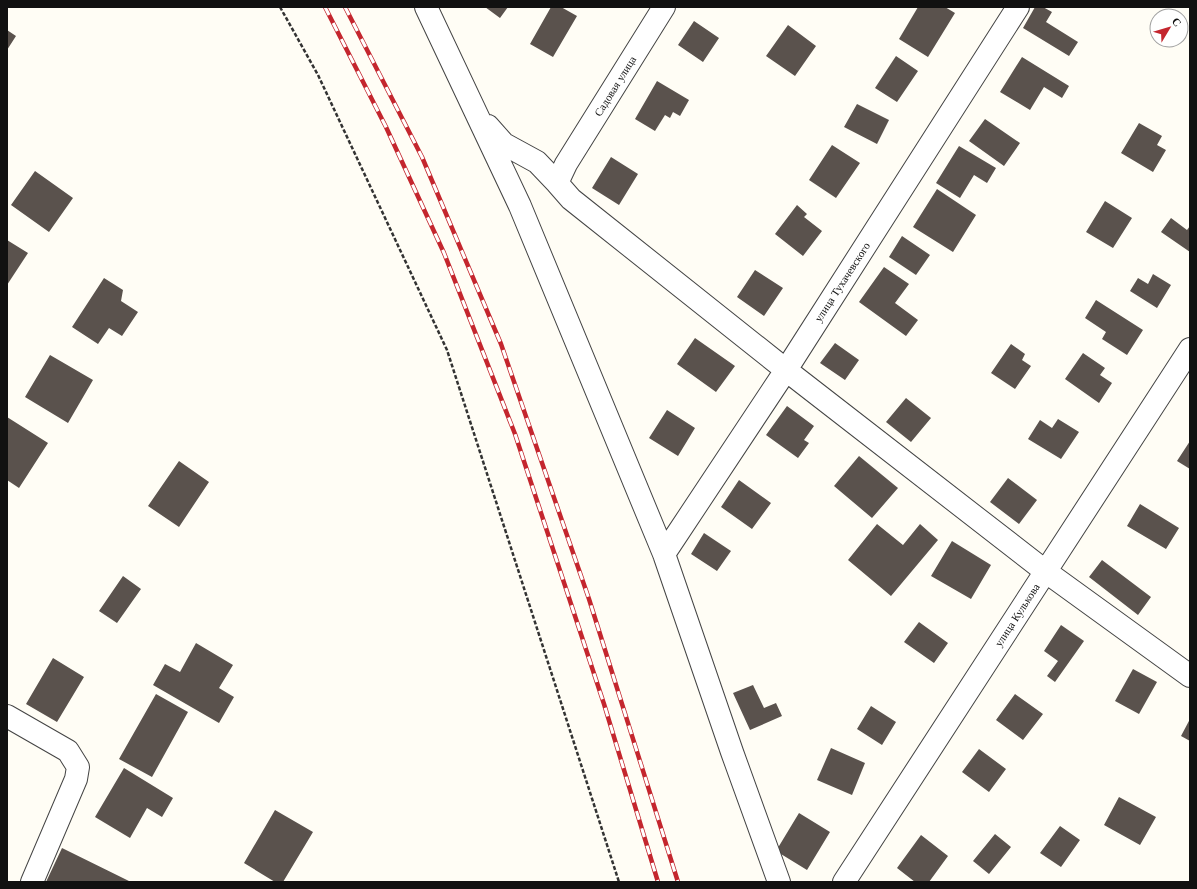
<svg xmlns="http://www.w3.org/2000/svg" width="1197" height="889" font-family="'Libre Baskerville',serif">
	<rect width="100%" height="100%" fill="#fffdf5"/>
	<!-- building -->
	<path fill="#5a524d" d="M485 7H508L500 18Z
		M551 7H561L577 16 553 57 530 44Z
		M918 7H945L955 13 928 57 899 39Z
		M1035 7H1043L1052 12 1046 22 1078 42 1069 56 1023 28Z
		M694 21 719 38 703 62 678 45Z
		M788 25 816 46 795 76 766 56Z
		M7 30 16 36 7 50Z
		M896 56 918 71 897 102 875 88Z
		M1022 57 1069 86 1062 98 1044 87 1030 110 1000 92Z
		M657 81 689 100 680 116 673 112 670 118 665 115 655 131 635 119Z
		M857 104 889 120 877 144 844 127Z
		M985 119 1020 143 1004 166 969 141Z
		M1139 123 1162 136 1157 145 1166 150 1153 172 1121 153Z
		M832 145 860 163 836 198 809 180Z
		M959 146 996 168 987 183 974 175 960 198 936 183Z
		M611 157 638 174 619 205 592 188Z
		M35 171 73 198 49 232 11 205Z
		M937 189 976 215 953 252 913 227Z
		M1105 201 1132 218 1113 248 1086 232Z
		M797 205 807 214 804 217 822 231 803 256 775 234Z
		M1171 218 1187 230 1190 226V252L1161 232Z
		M902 236 930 255 916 275 889 257Z
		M7 240 28 253 7 285Z
		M884 267 909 284 895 303 918 320 906 336 859 302Z
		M755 270 783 288 764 316 737 297Z
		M1153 274 1171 285 1157 308 1130 291 1138 278 1148 284Z
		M104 278 123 290 121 301 138 312 122 336 109 328 98 344 72 327Z
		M1096 300 1143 330 1127 355 1102 339 1106 332 1085 318Z
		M695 338 735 366 716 392 677 364Z
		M835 343 859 360 845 380 820 363Z
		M1011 344 1025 354 1022 360 1031 366 1015 389 991 373Z
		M1083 353 1105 368 1100 375 1112 383 1099 403 1065 379Z
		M50 355 93 380 68 423 25 397Z
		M906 398 931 418 911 442 886 422Z
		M787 406 814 426 804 440 809 443 798 458 766 435Z
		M667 410 695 428 678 456 649 438Z
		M7 417 48 443 19 488 7 480Z
		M1058 419 1079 432 1061 459 1028 439 1040 420 1052 428Z
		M1190 441V469L1177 461Z
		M859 456 898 488 872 518 834 486Z
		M179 461 209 482 179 527 148 506Z
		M1008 478 1037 500 1019 524 990 502Z
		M739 480 771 503 752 529 721 507Z
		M1140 504 1179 528 1166 549 1127 526Z
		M877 524 903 545 920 524 938 540 891 596 848 560Z
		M704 533 731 551 717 571 691 554Z
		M952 541 991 565 971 599 931 576Z
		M1102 560 1151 597 1138 615 1089 577Z
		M123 576 141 589 117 623 99 611Z
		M919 622 948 643 934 663 904 642Z
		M1061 625 1084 641 1055 682 1047 676 1058 661 1044 651Z
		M196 643 233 665 219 688 234 697 219 723 153 685 165 664 180 672Z
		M53 658 84 677 57 722 26 704Z
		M1133 669 1157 682 1139 714 1115 701Z
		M753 685 764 708 776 703 782 716 750 730 733 693Z
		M156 694 188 712 152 777 119 759Z
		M1015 694 1043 714 1023 740 996 720Z
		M871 706 896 722 882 745 857 729Z
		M1190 719V741L1181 736Z
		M831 748 865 763 852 795 817 780Z
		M979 749 1006 769 989 792 962 772Z
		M124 768 173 798 162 817 147 808 130 838 95 817Z
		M1119 797 1156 817 1140 845 1104 825Z
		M275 810 313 832 283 882H275L244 863Z
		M799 813 830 832 807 870 776 851Z
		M1060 826 1080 840 1061 867 1040 853Z
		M995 834 1011 847 989 874 973 861Z
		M921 835 948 856 929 882H915L897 868Z
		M62 848 131 882H46Z"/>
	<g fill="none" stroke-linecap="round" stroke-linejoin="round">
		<!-- street casing -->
		<g stroke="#444" stroke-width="24">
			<path id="street" d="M426 7 520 206 664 554 732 752 779 882
				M664 7 566 164 557 183 571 199 786 370 1045 571 1190 676
				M488 126 504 144 537 162 557 183
				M664 554 786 370 1018 7
				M7 716 68 751 78 767 76 779 32 882
				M844 882 1190 349"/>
		</g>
		<!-- path -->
		<path stroke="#333" stroke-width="2.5" stroke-dasharray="4 2" stroke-linecap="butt" d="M280 7 318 75 447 350 619 882"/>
		<!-- street -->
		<use href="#street" stroke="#fff" stroke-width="22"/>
		<!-- rail casing -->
		<g stroke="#c4262e" stroke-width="4.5">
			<path id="rail" d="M325 7 386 127 444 253 515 434 604 704 658 882
				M345 7 422 157 501 344 589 599 678 882"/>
		</g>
		<!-- rail -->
		<use href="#rail" stroke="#fff" stroke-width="3" stroke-dasharray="9" stroke-linecap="butt"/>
	</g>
	<g text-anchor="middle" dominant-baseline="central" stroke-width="4" stroke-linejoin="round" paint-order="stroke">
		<!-- street labels -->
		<g font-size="11" fill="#111" stroke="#fff">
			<text transform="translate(615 86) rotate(-58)">Садовая улица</text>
			<text transform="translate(842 282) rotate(-57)">улица Тухачевского</text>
			<text transform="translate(1017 615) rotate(-57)">улица Кулькова</text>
		</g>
	</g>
	<!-- border -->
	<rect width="1197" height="889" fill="none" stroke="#111111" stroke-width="16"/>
	<!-- north arrow -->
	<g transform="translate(1169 28) rotate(52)"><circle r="19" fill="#ffffff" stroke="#a0a0a0"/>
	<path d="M0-3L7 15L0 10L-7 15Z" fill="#c4262e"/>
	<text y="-6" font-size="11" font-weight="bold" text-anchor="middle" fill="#111111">С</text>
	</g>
</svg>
